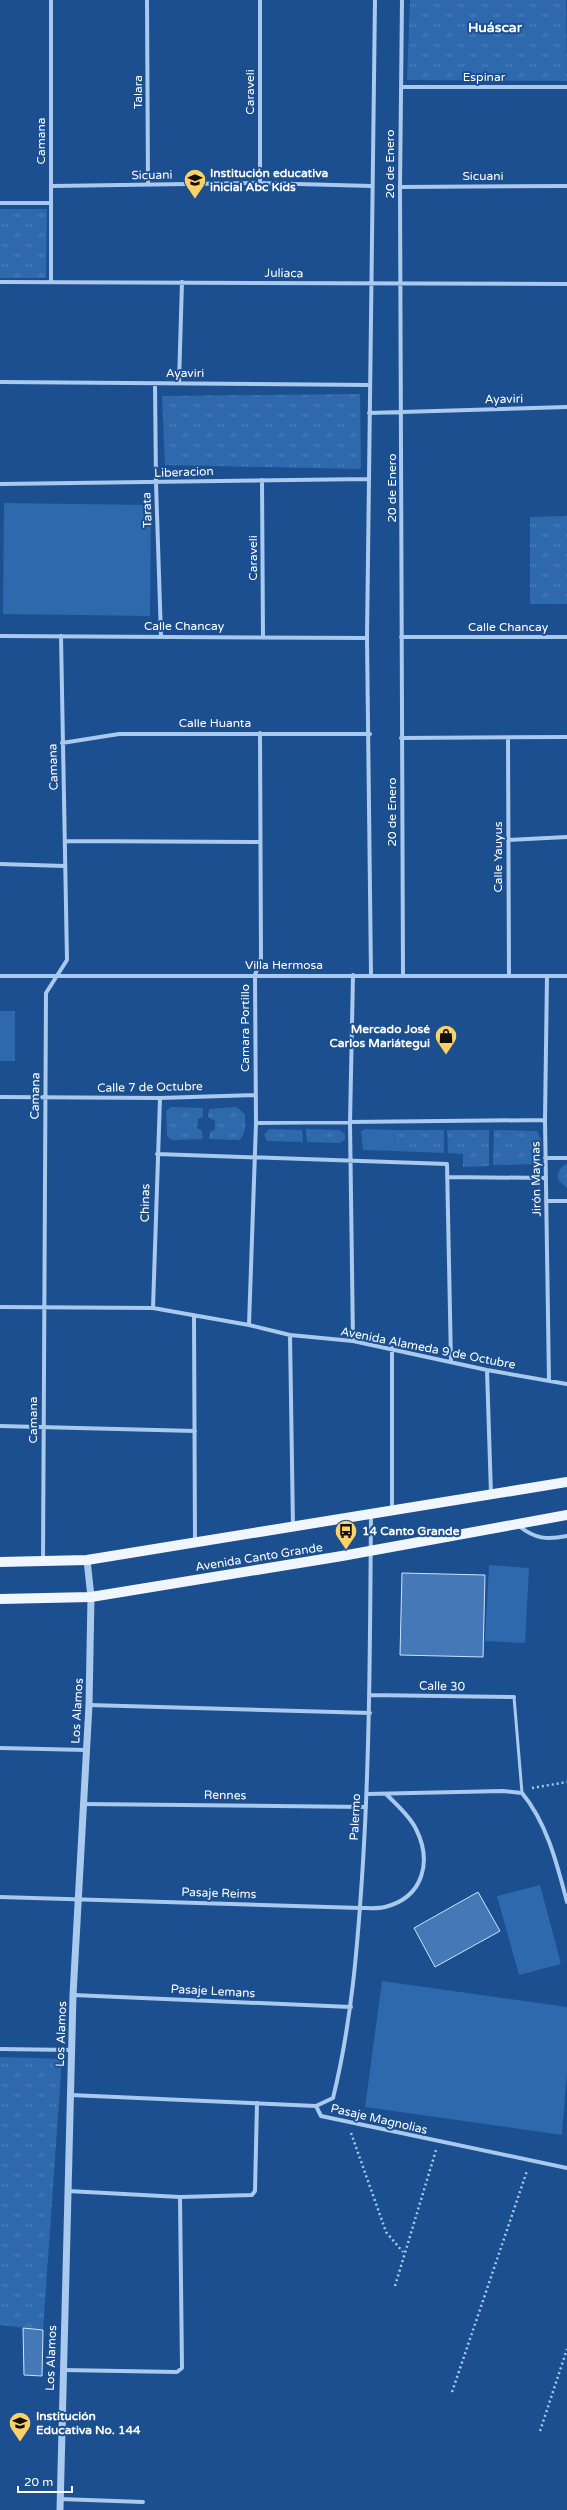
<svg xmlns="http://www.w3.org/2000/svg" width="567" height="2510" font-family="'Varela Round',sans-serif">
	<defs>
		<pattern id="grass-tufts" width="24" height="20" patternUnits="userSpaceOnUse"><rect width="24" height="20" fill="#2e69ad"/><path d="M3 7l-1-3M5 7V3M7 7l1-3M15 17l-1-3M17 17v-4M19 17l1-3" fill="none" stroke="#4d80b9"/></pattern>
	</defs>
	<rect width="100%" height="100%" fill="#1b4f8f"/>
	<!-- grass -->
	<path fill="url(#grass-tufts)" d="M410 0H566L567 81 407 80Z
		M0 209H47L46 278H0Z
		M360 394 361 468 358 469 165 465 162 396Z
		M567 516V604H530V517Z
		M171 1107 203 1108V1117L198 1119 197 1128 202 1131 203 1139 172 1140 167 1136 166 1111Z
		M236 1107 245 1114C245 1123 247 1133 239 1140L209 1139 210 1132 215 1129V1121L208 1117 209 1109Z
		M269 1129 302 1130 303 1142 267 1141 264 1135Z
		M306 1129 339 1130 345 1134V1139L340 1143 307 1142Z
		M395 1130H444V1153L394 1151Z
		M447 1130H489V1166L463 1167V1154L448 1153Z
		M494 1130 537 1131 541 1140 537 1164 493 1165Z
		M567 1164V1188L559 1181C557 1173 559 1167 567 1164Z
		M0 2057 62 2059 43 2330 0 2325Z"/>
	<!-- garden -->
	<path fill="#2e69ad" d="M4 503 151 505 150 616 3 614Z
		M0 1011H15V1061H0Z
		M366 1129 395 1130 394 1151 363 1150 361 1131Z
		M489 1565 529 1568 525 1643 485 1641Z
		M540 1885 561 1964 519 1975 497 1896Z
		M382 1981 567 2007V2072L562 2135 365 2107Z"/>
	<!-- building -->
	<path fill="#4478b7" stroke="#cfe3fa" d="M402 1573 485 1575 483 1657 400 1655Z
		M478 1892 500 1931 435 1967 414 1928Z
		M23 2328 43 2330 42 2376 24 2375Z"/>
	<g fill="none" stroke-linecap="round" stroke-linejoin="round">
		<!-- path -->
		<path stroke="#a9c9ee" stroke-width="2.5" stroke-dasharray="2 3" stroke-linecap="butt" d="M532 1788 567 1782
			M351 2133 386 2232 403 2252
			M395 2286 436 2150
			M452 2392 527 2171
			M540 2431 567 2349"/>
		<!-- service -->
		<path stroke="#a9c9ee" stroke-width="3" d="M514 1697 522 1793"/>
		<!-- minor -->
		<path stroke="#a9c9ee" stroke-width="4" d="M51 0V282
			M147 0 148 185
			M260 0V183
			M402 0 400 187 403 976
			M401 87H567
			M52 186 260 183 372 186
			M400 187 567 186
			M0 203H51
			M0 282 567 284
			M0 382 370 385
			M179 382 182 282
			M155 383 156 483 161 636
			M369 413 567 407
			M262 480 263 636
			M0 484 368 479
			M0 636 367 638
			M401 637H567
			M401 738 567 737
			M508 738 509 976
			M62 743 119 734H370
			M508 840 567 837
			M65 841 260 842
			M0 864 65 866
			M353 975 350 1123 353 1341
			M371 975 367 638 375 0
			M0 976H567
			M547 976 545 1120 549 1381
			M0 1097 160 1098 255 1095
			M256 1123 545 1120
			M157 1154 447 1164 451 1362
			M545 1158H567
			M447 1177 546 1178
			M546 1201H567
			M0 1307 153 1308 249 1325 290 1335 353 1341 487 1370 567 1384
			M153 1308 160 1098
			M194 1315 195 1541
			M249 1325 256 1123 255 975 261 958 260 733
			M290 1335 293 1526
			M392 1348V1510
			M487 1370 491 1494
			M0 1426 195 1431
			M519 1526C535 1539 547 1540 567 1536
			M43 1562 46 993 67 960 61 636
			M370 1695 514 1697
			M89 1705 370 1713
			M0 1748 86 1750
			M367 1794 503 1791 522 1793C547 1823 557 1864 567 1902
			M83 1804 366 1807
			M0 1897 360 1908C368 1908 378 1909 385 1907 424 1897 432 1861 416 1829 410 1816 396 1804 386 1794
			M73 1995 351 2007
			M0 2049 72 2050
			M71 2095 316 2106 321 2116 567 2168
			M316 2106 333 2098C352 2021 358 1942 363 1862 370 1747 370 1631 371 1515
			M68 2191 180 2197 252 2195 255 2191 257 2103
			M63 2370 177 2372 182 2368 180 2197
			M60 2499 143 2502"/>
		<!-- tertiary -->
		<path stroke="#a9c9ee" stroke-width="7" d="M60 2510 73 1995 89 1705 91 1597 87 1560"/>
		<!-- primary -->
		<path stroke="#f0f6ff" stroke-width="10" d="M0 1562 87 1560 567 1482
			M0 1599 91 1597 342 1556 567 1515"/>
	</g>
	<!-- icons -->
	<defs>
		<g id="school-pin" transform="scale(1.15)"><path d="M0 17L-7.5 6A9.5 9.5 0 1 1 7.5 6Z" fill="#ffd166" stroke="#1b4f8f"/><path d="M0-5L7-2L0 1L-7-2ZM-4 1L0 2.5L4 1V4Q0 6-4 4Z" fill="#111"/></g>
		<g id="shop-pin" transform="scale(1.15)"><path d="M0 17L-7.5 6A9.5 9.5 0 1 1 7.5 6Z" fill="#ffd166" stroke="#1b4f8f"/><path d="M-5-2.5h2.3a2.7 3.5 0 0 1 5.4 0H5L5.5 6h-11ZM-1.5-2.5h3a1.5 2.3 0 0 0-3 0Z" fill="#111"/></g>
		<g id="bus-pin" transform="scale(1.15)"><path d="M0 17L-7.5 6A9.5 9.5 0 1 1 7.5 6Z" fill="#ffd166" stroke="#1b4f8f"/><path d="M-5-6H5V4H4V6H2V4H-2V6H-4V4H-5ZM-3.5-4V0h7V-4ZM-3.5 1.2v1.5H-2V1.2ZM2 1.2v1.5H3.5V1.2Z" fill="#111"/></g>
	</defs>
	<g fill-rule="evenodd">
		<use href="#school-pin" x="195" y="180"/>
		<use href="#shop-pin" x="446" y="1036"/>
		<use href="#bus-pin" x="346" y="1531"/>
		<use href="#school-pin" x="20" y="2423"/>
	</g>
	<g text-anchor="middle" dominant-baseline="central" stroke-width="4" stroke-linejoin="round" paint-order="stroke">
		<!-- street labels -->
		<g font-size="12" fill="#fff" stroke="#1b4f8f">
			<text x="484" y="77">Espinar</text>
			<text transform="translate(138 92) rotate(-90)">Talara</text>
			<text transform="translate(250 92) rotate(-90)">Caraveli</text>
			<text transform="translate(41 141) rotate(-90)">Camana</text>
			<text transform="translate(390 164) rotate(-90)">20 de Enero</text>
			<text transform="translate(152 175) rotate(-1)">Sicuani</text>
			<text x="483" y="176">Sicuani</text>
			<text transform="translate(284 273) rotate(1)">Juliaca</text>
			<text x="185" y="373">Ayaviri</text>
			<text transform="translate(504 399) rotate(-1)">Ayaviri</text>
			<text transform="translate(184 472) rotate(-2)">Liberacion</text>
			<text transform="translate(392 488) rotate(-90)">20 de Enero</text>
			<text transform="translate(147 510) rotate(-92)">Tarata</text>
			<text transform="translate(253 558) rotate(-90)">Caraveli</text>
			<text x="184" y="626">Calle Chancay</text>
			<text x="508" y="627">Calle Chancay</text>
			<text x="215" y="723">Calle Huanta</text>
			<text transform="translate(53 767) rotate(-92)">Camana</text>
			<text transform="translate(392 812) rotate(-90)">20 de Enero</text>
			<text transform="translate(498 857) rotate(-90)">Calle Yauyus</text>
			<text x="284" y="965">Villa Hermosa</text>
			<text transform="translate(245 1028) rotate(-90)">Camara Portillo</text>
			<text transform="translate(150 1087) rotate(-1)">Calle 7 de Octubre</text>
			<text transform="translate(35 1096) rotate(-89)">Camana</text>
			<text transform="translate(536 1179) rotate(-91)">Jirón Maynas</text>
			<text transform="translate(145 1203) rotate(-89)">Chinas</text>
			<text transform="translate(428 1348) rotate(11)">Avenida Alameda 9 de Octubre</text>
			<text transform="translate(33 1420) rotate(-90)">Camana</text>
			<text transform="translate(259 1557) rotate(-9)">Avenida Canto Grande</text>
			<text transform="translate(442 1686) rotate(1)">Calle 30</text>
			<text transform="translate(77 1711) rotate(-87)">Los Alamos</text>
			<text transform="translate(225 1795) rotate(1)">Rennes</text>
			<text transform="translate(355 1817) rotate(-87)">Palermo</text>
			<text transform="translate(219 1893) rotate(2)">Pasaje Reims</text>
			<text transform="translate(213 1991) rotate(3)">Pasaje Lemans</text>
			<text transform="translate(61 2034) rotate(-88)">Los Alamos</text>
			<text transform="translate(379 2119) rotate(13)">Pasaje Magnolias</text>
			<text transform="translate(51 2358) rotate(-88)">Los Alamos</text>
		</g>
		<!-- poi labels -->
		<g font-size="12" font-weight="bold" fill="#fff" stroke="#1b4f8f" text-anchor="start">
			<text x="210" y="173">Institución educativa<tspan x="210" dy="14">inicial Abc Kids</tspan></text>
			<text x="430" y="1029" text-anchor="end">Mercado José<tspan x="430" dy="14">Carlos Mariátegui</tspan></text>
			<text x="362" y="1531">14 Canto Grande</text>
			<text x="36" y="2416">Institución<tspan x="36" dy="14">Educativa No. 144</tspan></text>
		</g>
		<!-- quarter labels -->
		<g font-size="14" font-weight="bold" fill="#fff" stroke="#1b4f8f">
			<text x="495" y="27">Huáscar</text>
		</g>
	</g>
	<!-- scale -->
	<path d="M18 2486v6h54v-6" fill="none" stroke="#ffffff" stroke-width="2"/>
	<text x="24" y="2486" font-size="12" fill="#ffffff" stroke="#1b4f8f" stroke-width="3" paint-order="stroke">20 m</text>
</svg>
